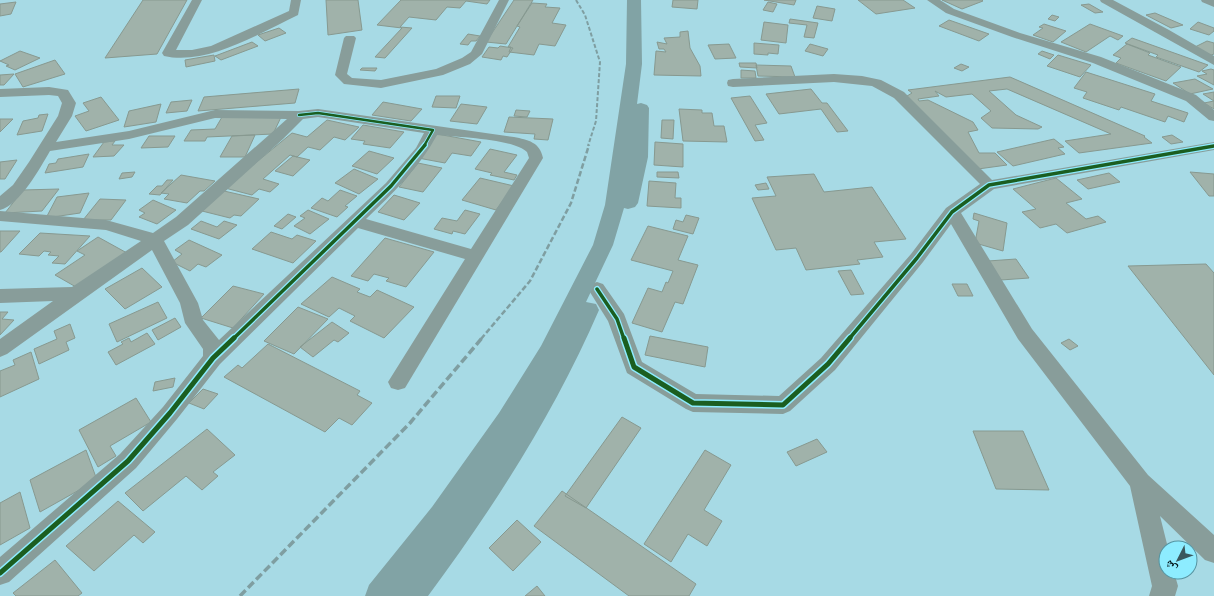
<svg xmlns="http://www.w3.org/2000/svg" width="1214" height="596" font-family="'Alegreya Sans','Noto Naskh Arabic',sans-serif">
	<rect width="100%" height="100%" fill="#a7dae5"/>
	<!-- building -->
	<path fill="#a0b2aa" stroke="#879990" d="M143 0H187L157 54 105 58Z
		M326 0H358L362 30 328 35Z
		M401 0H490L487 4 466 1 460 8 447 7 436 20 409 17 400 27 412 28 385 58 375 57 402 28 377 25Z
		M514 0H533L506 44 486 42Z
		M673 0H698L697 9 672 7Z
		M764 0H796L794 5Z
		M858 0H903L915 8 876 14Z
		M942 0H982L983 1 962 9Z
		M16 2 11 14 0 16V4Z
		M768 2 777 4 773 12 763 10Z
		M532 3 547 4 545 7 560 8 552 23 566 25 555 46 539 44 534 55 509 52 511 47H508L520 27 517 26Z
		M1089 4 1103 12 1095 13 1081 5Z
		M817 6 835 9 832 21 813 18Z
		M1155 13 1183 25 1171 28 1146 15Z
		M1052 15 1059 17 1055 21 1048 19Z
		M790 19 818 23 814 38 804 37 807 25 789 23Z
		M949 20 989 34 979 41 939 26Z
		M764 22 788 25 786 43 761 40Z
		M1198 22 1214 28V31L1209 35 1190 29Z
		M1044 24 1066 31 1053 42 1033 35 1043 28 1039 27Z
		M1090 24 1123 36 1118 40 1110 36 1086 52 1061 42Z
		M279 28 286 33 265 41 258 35Z
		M688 31 690 48 700 66 701 76 654 75 656 51 666 52 664 49H659L657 42 667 44 664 38 680 37V32Z
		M468 34 480 36 476 41H471L468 45 460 44Z
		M1132 38 1208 65 1199 72 1156 57 1158 55 1125 43Z
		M1207 41 1214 43V54L1211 55 1193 48Z
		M252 42 258 46 221 60 215 56Z
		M754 43 779 45 778 54 768 53V55L754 54Z
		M729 44 736 58 715 59 708 45Z
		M810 44 828 49 823 56 805 51Z
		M1127 44 1150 53 1148 55 1181 67 1166 81 1116 63 1121 58 1113 55Z
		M500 46 513 48 507 57 503 56 501 60 482 57 489 47 498 48Z
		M20 51 40 58 15 70 6 66 9 65 0 61Z
		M1042 51 1054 55 1050 59 1038 54Z
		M214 55 215 61 186 67 185 60Z
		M1058 55 1091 65 1080 77 1047 66Z
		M55 60 65 74 23 87 15 74Z
		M739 63H756L757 68 740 67Z
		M961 64 969 67 962 71 954 68Z
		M756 65 791 66 795 77 758 76Z
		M362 68H377L375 71 360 70Z
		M1211 69 1214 70V85L1197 76 1207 74 1202 71Z
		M741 70 755 71 756 78H741Z
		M1086 72 1155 94 1151 101 1188 113 1184 122 1168 116 1165 122 1121 107 1119 110 1083 98 1087 92 1074 88Z
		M14 74 4 85H0V75Z
		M1010 77 1145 136 1144 137 1152 143 1079 153 1065 141 1111 134 1007 89 989 91 1016 115 1042 127 1038 129 992 128 981 118 991 111 972 94 946 97 935 91 939 96 918 99 919 101 928 100 973 122 978 130 968 132 979 153H995L1007 165 978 169 907 96 912 93 908 90Z
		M1195 79 1213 89 1190 94 1173 83Z
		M299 89 295 103 198 111 204 97Z
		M811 89 822 103H827L848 131 837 132 821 109 779 114 766 94Z
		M1214 92V101L1203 94Z
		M436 96H460L456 108 432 107Z
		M750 96 767 123 755 125 764 140 755 141 731 98Z
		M101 97 119 120 86 131 75 116 89 111 83 103Z
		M192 100 187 111 166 113 171 102Z
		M1214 101V109L1204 103Z
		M383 102 422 109 411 121 372 115Z
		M161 104 156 122 124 127 129 111Z
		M461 104 487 107 477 124 450 121Z
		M679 109 702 110V113H712L714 126H724L727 142 683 141Z
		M516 110 530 111 527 117 514 116Z
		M48 114 42 131 17 135 23 121 38 118 39 115Z
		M282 115 273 134 207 137 205 141H184L191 130 215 129 222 117Z
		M509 117 553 119 548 140 534 139 535 134 504 132Z
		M0 119H13L0 132Z
		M327 120 359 127 345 140 334 137 320 150 308 147 297 157 290 155 263 179 279 184 270 192 259 189 252 195 225 188 292 133 307 137Z
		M662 120H674L673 139 661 138Z
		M363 125 404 132 390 148 363 144 365 141 351 139Z
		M437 134 481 142 471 156 452 153 445 163 418 158Z
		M255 135 245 157H220L232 136Z
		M1172 135 1183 142 1171 144 1162 137Z
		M149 136H175L168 147 141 148Z
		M1054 139 1064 147 1058 148 1065 154 1013 166 997 152Z
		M115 141 112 145H124L114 156 93 157 104 142Z
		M655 142 683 144V167L654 165Z
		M490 149 517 155 504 172 517 175 514 180 490 175 492 173 475 169Z
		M369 151 394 158 377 174 352 166Z
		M89 154 83 167 45 173 49 164 56 163 58 159Z
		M293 156 310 160 293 176 275 171Z
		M17 160 5 179H0V162Z
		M418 163 442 168 423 192 399 187Z
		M354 169 378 179 359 194 335 183Z
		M135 172 132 177 119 179 122 173Z
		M657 172H678L679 178 657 177Z
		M1190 172 1214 174V196H1209Z
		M1109 173 1120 182 1088 189 1077 180Z
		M814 174 824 192 872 187 906 239 874 242 883 257 857 260 860 264 806 270 796 248 776 250 752 198 776 196 767 177Z
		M181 175 215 181 204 191H200L187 203 164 199 169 194 161 193Z
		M480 178 514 186 496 210 462 200Z
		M1056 178 1082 199 1066 203 1086 219 1098 216 1106 222 1067 233 1056 224 1040 228 1022 212 1036 209 1013 189Z
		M167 180H173L160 195 149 194 157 186H162Z
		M649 181 676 183 675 198H681V208L647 206Z
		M766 183 769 189 758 190 755 185Z
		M59 189 42 211 5 213 23 190Z
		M340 190 357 196 345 206 348 207 337 217 311 208 322 198 328 201Z
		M224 191 259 199 241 216 234 215 230 218 202 211Z
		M89 193 80 213 46 218 57 197Z
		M394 195 420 203 404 220 378 212Z
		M100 199 126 200 111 220H83Z
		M153 200 176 210 157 224 139 217 145 213 139 210Z
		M308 210 329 219 310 234 294 226 305 218 300 216Z
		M465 210 480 214 465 234 453 231 452 234 434 229 442 218 457 221Z
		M974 213 1007 223 1003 251 975 243 979 221 973 219Z
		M288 214 296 217 282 229 274 226Z
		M686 215 699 218 693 234 673 229 676 220 683 222Z
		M201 221 217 227 224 221 237 225 219 239 191 229Z
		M648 226 688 236 678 260 698 265 683 304 675 302 662 332 632 323 648 288 662 292 666 282 668 283 673 271 631 260Z
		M0 231H20L1 252H0Z
		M271 232 292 239 297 235 316 241 293 263 252 249Z
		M40 233 90 236 65 264 52 263 59 256 48 255 51 252 44 251 39 256 19 254Z
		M98 237 127 253 76 287 55 275 85 255 77 251Z
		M385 238 434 252 406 287 386 281 389 278 374 274 368 281 351 276Z
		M189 240 222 255 206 267 198 264 190 271 172 262 182 254 175 250Z
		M1016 259 1029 278 1001 280 988 261Z
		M1206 264 1214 273V375L1128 266Z
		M142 268 162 287 125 309 105 289Z
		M851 270 864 294 851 295 838 271Z
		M332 277 360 289 357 292 370 297 377 290 414 307 384 338 350 321 355 316 339 308 329 317 301 304Z
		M952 284H967L973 296H958Z
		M233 286 264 294 233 328 201 318Z
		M158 302 167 318 117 342 109 324Z
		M298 307 328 319 294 354 264 341Z
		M0 312H8L2 319 14 320 0 335Z
		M175 318 181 327 158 340 152 330Z
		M332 322 349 333 338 342 334 340 313 357 300 347Z
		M70 324 75 338 66 342 69 350 39 364 34 349 57 339 54 331Z
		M147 333 155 344 116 365 108 352 123 344 121 342 129 338 131 342Z
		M650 336 708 347 705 367 645 355Z
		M1069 339 1078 346 1070 350 1061 343Z
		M268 344 360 391 357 395 372 403 352 425 339 418 325 432 224 377 238 365 242 368Z
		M31 352 39 379 0 397V371L15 365 13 360Z
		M175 378 173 387 153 391 155 382Z
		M203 389 218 394 204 409 189 403Z
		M136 398 151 422 110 446 116 456 98 467 79 430Z
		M622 417 641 428 586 508 565 496Z
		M207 429 235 455 213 472 218 476 202 490 186 476 143 511 125 493Z
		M973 431H1023L1049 490 996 489Z
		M817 439 827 452 796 466 787 452Z
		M86 450 97 480 40 512 30 480Z
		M705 450 731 465 704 510 722 521 707 546 688 534 671 562 644 544Z
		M562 491 696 584 689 596H629L534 526Z
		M20 492 30 528 0 545V503Z
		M118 501 155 532 143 543 134 535 94 571 66 546Z
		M517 520 541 542 513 571 489 548Z
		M55 560 82 593 78 596H16L13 593Z
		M537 586 545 596H525Z"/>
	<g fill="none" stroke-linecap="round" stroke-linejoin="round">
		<!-- minor -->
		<path fill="#889d9a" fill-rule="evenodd" d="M192 0H202L176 50H192L211 46 289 11 291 0H301L298 15C260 33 207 66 164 56L162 53Z
			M499 0H509L482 54 470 64 443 75 381 88 344 84 335 75 344 38 346 36H354L356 38 347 74 352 78 381 80 436 69 462 58 471 52Z
			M927 0H940L954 9 1020 33 1101 57 1196 95 1214 110V121L1209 120 1186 101 1093 63 1012 37 946 13Z
			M1100 0H1113L1169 30 1214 56V65L1101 2Z
			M1201 0H1214V7L1202 2Z
			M834 74 862 76 881 80 904 92 992 180 1214 142V150L994 189 961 213 1032 329 1148 475 1214 535V563L1205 560 1160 516 1168 548H1166V572H1174L1178 586 1175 596H1149L1152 586 1130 486 1018 339 951 224 923 262 835 370 790 411 783 414 693 412 686 409 627 373 608 321 588 289 591 284 597 282 603 284 624 314 642 362 696 394 779 396 821 358 911 254 946 208 980 184 894 98 872 86 834 82 733 87 728 86 727 83 728 80 733 79Z
			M49 87 68 90 76 103 72 116 56 142 129 131 215 110 299 111 318 109 514 137C528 140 540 142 543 158L405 388 398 390 391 388 388 382 465 259 358 228 220 364 177 419 136 468 9 582 0 585V557L120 454 163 407 203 356V349L185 323 180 303 152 250 7 354 0 357V339L53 301 0 303V289L72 287 141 241 106 230 0 221V211L106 220 153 233 176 217 287 119 215 118 129 139 50 151C40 168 20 205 0 210V196L13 185 29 162 58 116 62 103 58 96 49 95 0 97V89ZM318 117 424 133 416 148 386 183 219 340 203 320 198 303 164 241 188 225 283 139 303 119ZM437 135C457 137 514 139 527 152L529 158 471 249 366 219C393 193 420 167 437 135Z"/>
		<!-- highway -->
		<path fill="#81a3a5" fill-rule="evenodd" d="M627 0H641L642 64 637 104 641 103 647 105 649 108 648 157 638 203 635 207 628 209 624 208 613 245 586 302 596 304 599 310C555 412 494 507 428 596H365L369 585 432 507 499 413 541 346 593 245 605 205 626 64Z"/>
		<!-- rail-far2 -->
		<path stroke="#7f9ea1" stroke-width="2" stroke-dasharray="4 2" stroke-linecap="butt" d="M576 0 585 15 600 62 596 121 588 146"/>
		<!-- rail-far1 -->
		<path stroke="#7f9ea1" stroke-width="2.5" stroke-dasharray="5.5 2.5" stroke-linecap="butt" d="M481 339 530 281 571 203 589 145"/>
		<!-- rail -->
		<path stroke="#7f9ea1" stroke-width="3.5" stroke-dasharray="8 3.5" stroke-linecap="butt" d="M240 596 410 423 482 338"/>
		<!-- cycleway-far2 casing -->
		<g stroke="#8decff" stroke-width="4">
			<path id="cycleway-far2" d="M299 115 318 113 433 130 424 146"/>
		</g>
		<!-- cycleway-far1 casing -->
		<g stroke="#8decff" stroke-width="6">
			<path id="cycleway-far1" d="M597 289 617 319 624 339
				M233 339 391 186 425 145
				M849 339 917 258 952 212 989 185 1214 146"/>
		</g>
		<!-- cycleway casing -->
		<g stroke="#8decff" stroke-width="8">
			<path id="cycleway" d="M624 338 634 367 693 403 783 405 828 364 850 338
				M0 573 128 461 170 413 213 358 234 338"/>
		</g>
		<!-- cycleway-far2 -->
		<use href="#cycleway-far2" stroke="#1b5e20" stroke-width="2.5"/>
		<!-- cycleway-far1 -->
		<use href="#cycleway-far1" stroke="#1b5e20" stroke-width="3.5"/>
		<!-- cycleway -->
		<use href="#cycleway" stroke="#1b5e20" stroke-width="5"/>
	</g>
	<!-- north arrow -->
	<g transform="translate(1178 560) rotate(228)"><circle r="19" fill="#8decff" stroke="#5594a1"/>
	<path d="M0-3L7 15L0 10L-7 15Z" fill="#3a575d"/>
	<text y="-6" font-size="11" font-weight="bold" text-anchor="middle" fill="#001014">ش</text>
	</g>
</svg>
